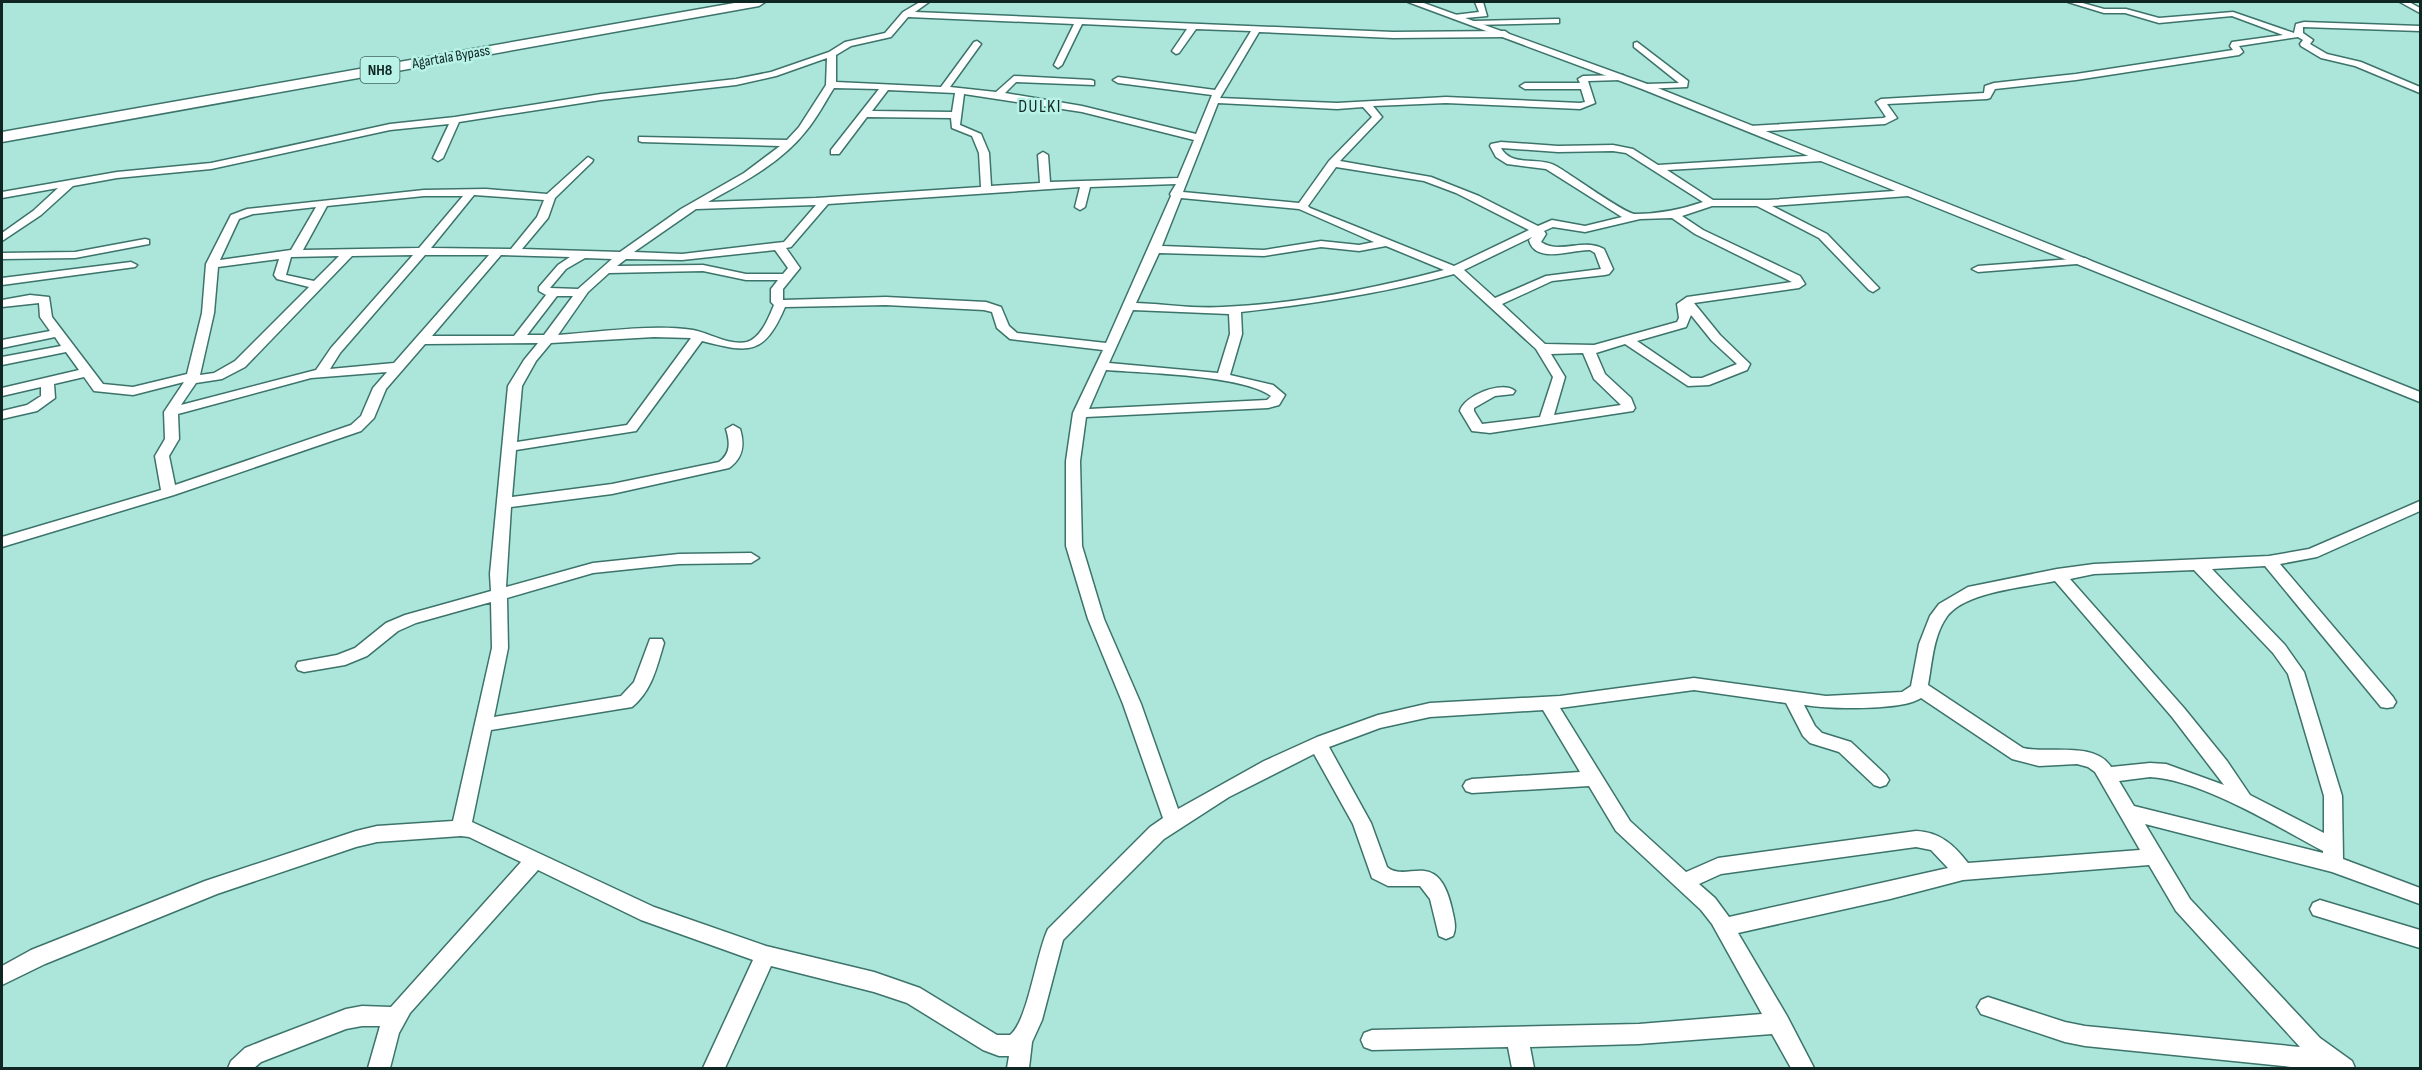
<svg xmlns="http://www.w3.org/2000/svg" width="2422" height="1070" font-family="'Sofia Sans Condensed',sans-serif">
	<rect width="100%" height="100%" fill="#ace6db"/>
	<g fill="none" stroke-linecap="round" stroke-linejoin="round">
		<!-- minor casing -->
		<g stroke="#3c736a" stroke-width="3">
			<path id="minor" d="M920 2H929L915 12 1393 32 1505 31 1509 34 1505 37 1393 38 1259 32 1220 98 1337 103 1446 97 1580 103 1585 102 1581 89H1525L1520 86 1525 83H1580L1578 79 1583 76 1623 75V79L1620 80 1588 81 1595 103 1580 109 1446 103 1373 106 1382 117 1340 161 1431 177 1479 196 1538 226 1552 220 1585 226 1622 217 1546 169 1507 164 1496 157 1490 146 1491 144 1501 142 1558 146 1613 145 1633 149 1658 165 1822 155 1827 158 1822 161 1667 170 1713 200H1768L1908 190 1913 193 1908 196 1772 206 1827 234 1877 286 1879 288 1873 292 1869 290 1819 238 1757 206H1712L1682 216 1703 230 1800 276 1805 284 1799 288 1694 303 1720 335 1750 364 1747 370 1709 385 1688 386 1625 344 1596 353 1605 374 1631 398 1635 408 1633 411 1490 433 1472 431 1460 411C1464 396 1502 380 1515 391L1513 394 1495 396 1474 408V411L1482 424 1540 417 1553 377 1536 349 1454 274C1384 293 1313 304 1241 312L1242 334 1230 375 1273 385 1285 395 1279 405 1268 408 1086 417 1080 461 1082 546 1104 619 1141 704 1178 809 1264 761 1317 737 1378 715 1430 703 1560 696 1694 678 1826 696 1902 692 1911 686 1919 644 1930 616 1939 604 1968 587 2057 569 2094 564 2269 556 2309 549 2420 501V511L2317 557 2280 564 2393 697 2396 702 2393 707 2387 708 2381 707 2265 566 2212 569 2285 645 2304 672 2342 796 2343 859 2420 888V904L2332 872 2145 824 2190 899 2320 1038 2352 1061 2355 1068H2302L2085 1046 2065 1042 1981 1014 1977 1007 1981 1000 1988 997 2065 1022 2085 1026 2300 1047 2176 911 2149 865 1963 880 1890 899 1738 933 1787 1016 1814 1068H1791L1772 1034 1639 1044 1530 1047 1534 1068H1512L1508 1047 1372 1050 1364 1047 1361 1040 1364 1033 1372 1030 1639 1024 1762 1014 1712 924 1701 910 1616 831 1589 786 1472 793 1466 791 1463 786 1466 781 1472 779 1580 772 1543 710 1430 717 1380 728 1329 747 1371 823 1387 867C1407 884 1438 846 1452 909 1454 919 1457 927 1453 936L1446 939 1439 936 1430 899 1420 886H1388L1372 878 1353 824 1314 754 1229 797 1164 839 1063 940 1042 1020 1032 1042 1029 1068H1007L1009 1056H999L983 1050 907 1003 874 992 771 966 725 1068H703L753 960 641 920 538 870 410 1013 399 1033 390 1068H368L380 1026H362L346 1029 261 1062 254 1068H228L231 1061 245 1048 265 1040 346 1009 362 1006 391 1007 521 862 469 837 461 836 377 842 356 847 217 894 45 964 2 985V966L31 950 205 881 356 831 377 826 453 821 492 648 491 602 416 623 398 631 367 656 345 665 304 672 298 670 296 666 298 662 337 655 355 648 386 623 405 615 491 591 490 574 508 386 524 360 538 343 425 344 386 389 374 418 361 431 174 495 2 547V537L161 490 155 456 165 439 164 412 184 382 133 395 94 391 84 377 54 384 55 398 37 411 2 419V411L27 405 41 396V387L2 396V388L79 370 66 352 2 365V357L61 346 55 337 2 348V340L50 331 40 317 39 303 2 307V300L30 295 49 297 52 317 103 384 133 387 187 374 202 313 206 264 231 215 247 209 424 190 486 189 547 194 588 157 593 160 592 162 555 198 548 218 522 249 620 252 681 209 744 173 780 146 642 142 639 141V137L787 140 799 127 826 85 827 58 776 76 736 85 601 100 459 122 443 158 438 161 433 158 449 124 390 130 211 169 117 178 73 186 41 215 2 241V233L33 211 58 188 2 198V192L117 172 211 163 390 124 455 117 601 94 736 79 771 72 829 52 845 42 885 33 903 12ZM908 17 1074 24 1054 65 1058 68 1062 65 1082 24 1187 29 1172 51 1176 54 1179 53 1196 29 1251 31 1215 90 1118 77 1113 80 1118 83 1212 95 1196 134 1082 106 1005 93 1016 82 1094 85V81L1091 80 1014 76 996 92 950 87 981 44 977 41 974 42 941 87 836 82V55L851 46 891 37ZM834 88 879 89 831 150V154H839L867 117 951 118 952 128 972 136 979 153 981 187 816 198 708 202C742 183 781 163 806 131 817 118 825 102 834 88ZM888 90 955 93 952 112 872 111ZM964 94 1082 112 1194 140 1178 178 1050 182 1048 155 1043 152 1038 155 1040 183 991 186 989 153 981 134 960 125ZM1218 103 1337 109 1363 107 1372 117 1329 161 1299 203 1183 192ZM1501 148 1558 152 1613 151 1626 153 1703 202C1680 210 1658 214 1635 214 1625 214 1569 173 1556 166 1539 156 1512 168 1501 148ZM1336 167 1424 181 1456 193 1529 230 1454 266 1310 208 1308 206ZM1176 184 1170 194 1171 196 1106 343 1017 333 1009 326 1001 307 986 302 886 297 783 300V289L800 268 786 248 791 247 828 204 1080 187 1075 207 1080 210 1085 207 1090 187ZM474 195 544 200 537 217 511 249 431 248ZM424 196H463L419 248 303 250 327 206ZM1181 198 1299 209 1374 242 1359 245 1321 241 1264 250 1162 246ZM816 205 784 242 682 254 634 252 696 209ZM316 207 291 250 220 260 239 219 253 214ZM1672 218 1695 234 1792 282 1687 297 1677 304 1679 318 1677 322 1594 345 1545 344 1502 304 1552 281 1605 275 1609 274 1613 269 1604 249C1583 237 1560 255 1541 242L1546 234 1544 231 1553 227 1585 232 1640 219ZM1532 237 1529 240C1535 265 1574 249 1590 250L1595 253 1601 269 1546 276 1495 298 1464 270ZM1386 246 1444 270C1372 289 1297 304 1223 307 1195 309 1165 304 1136 303L1159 253 1264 256 1321 247 1359 251ZM775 250 788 268 783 274H746L703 265 617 266 626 259 682 260ZM413 255 331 348 316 370 181 405 196 383 222 379 245 367 352 256ZM425 255H489L394 363 330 369 340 353ZM501 255 570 257 558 265 539 287V291L546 295 514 336H432ZM339 256 314 281 286 275 291 257ZM585 258 612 259 578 289 550 288 566 269ZM279 259 274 275 277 279 309 287 235 361 214 373 200 375 214 313 218 267ZM703 271 746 280H778L771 289V302L774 305C769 317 761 338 747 342 730 346 709 333 693 330 651 324 600 332 558 335L588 292 609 273ZM557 296H573L544 335H527ZM886 305 984 310 992 312 997 328 1010 339 1103 350 1073 413 1066 461V546L1088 619 1123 704 1163 818 1150 827 1048 929C1036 954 1028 1021 1010 1035H997L920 988 874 972 766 946 654 907 472 822 491 730 632 707C652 691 657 666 664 643L662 639H650L634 682 621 696 494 717 508 648 507 598 593 573 679 564 751 563 759 558 751 553 679 554 593 563 506 587 511 507 612 494 729 468C743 458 745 445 740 429L733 425 726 429C730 442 731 453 719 462L612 484 512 497 516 450 636 431 702 341C749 353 764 356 785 307ZM1133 310 1229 314 1230 334 1218 373 1109 363ZM1691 315 1712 341 1737 364 1702 378H1691L1637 341 1686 327ZM654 337 691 338 627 425 517 442 522 386 536 361 551 343ZM1583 353 1594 379 1621 405 1554 415 1565 377 1551 354ZM1106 370C1143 373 1243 375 1271 396L1267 400 1089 409ZM387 372 373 388 361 416 351 425 175 485 169 456 179 439 178 414 311 378ZM2194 570 2273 653 2288 674 2324 796V833L2250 795 2227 761 2184 708 2070 579 2094 574ZM2055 581 2172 717 2224 785 2166 764 2150 763 2111 767C2095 741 2049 754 2023 748L1928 685C1932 664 1933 637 1946 618 1962 592 2026 587 2055 581ZM1694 690 1786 703 1803 736 1810 743 1839 752 1874 785 1880 787 1886 785 1889 780 1886 775 1851 742 1822 733 1815 726 1804 705C1828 709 1902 711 1921 698L2012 759 2039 766 2077 764 2088 767 2095 772 2140 850 1968 863C1954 845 1940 832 1916 831L1718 858 1686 872 1630 821 1560 708ZM2150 777C2202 780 2276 826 2323 851V853L2134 806 2119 781ZM1916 847 1931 850 1948 868 1729 917 1715 898 1699 884 1721 874Z
				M1475 2H1483L1487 16 1454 19V15L1479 12Z
				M2068 2H2079L2104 9H2126L2159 18 2233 12 2294 33 2296 24 2304 22 2420 26V31L2303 27V33L2313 40 2310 44 2327 54 2361 62 2420 87V93L2355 66 2321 58 2301 46 2300 44 2303 40 2298 37 2239 46 2243 52 2239 55 2076 80 1995 89 1990 98 1987 99 1887 104 1897 118 1885 124 1750 132 1745 129 1750 126 1883 118 1886 117 1876 102 1881 99 1984 93 1985 86 1994 83 2076 74 2233 50 2230 46 2232 42 2283 35 2232 16 2159 23 2125 13H2104Z
				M2400 2H2409L2420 8V13Z
				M1556 19H1559V23L1474 25 1470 23 1474 21Z
				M1637 42 1688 81 1687 87 1643 89V85L1646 84 1679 83 1634 47V43Z
				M145 239 149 240V244L75 258 2 259V253L75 252Z
				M2085 258 2091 261 2089 263 1978 272 1972 269 1978 266Z
				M131 262 137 265 135 267 2 285V278Z
				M2320 900 2420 930V948L2313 915 2310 909 2313 903Z"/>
		</g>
		<!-- tertiary casing -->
		<g stroke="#3c736a" stroke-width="3">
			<path id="tertiary" d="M1408 2H1421L1650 85 2420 392V402L1642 89Z"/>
		</g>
		<!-- trunk casing -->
		<g stroke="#3c736a" stroke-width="3">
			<path id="trunk" d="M740 2H765L759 6 2 142V132Z"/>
		</g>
		<!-- minor -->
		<use href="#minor" fill="#fff" fill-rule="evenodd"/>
		<!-- tertiary -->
		<use href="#tertiary" fill="#fff" fill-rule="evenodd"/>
		<!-- trunk -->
		<use href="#trunk" fill="#fff" fill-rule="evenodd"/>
	</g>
	<g text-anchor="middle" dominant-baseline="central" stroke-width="5" stroke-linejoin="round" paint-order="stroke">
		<!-- far-street labels -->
		<g font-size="15" fill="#0f2622" stroke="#b9f3e8">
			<text transform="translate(451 57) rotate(-10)">Agartala Bypass</text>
		</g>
		<!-- shield labels -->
		<rect fill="#b9f3e8" stroke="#42645d" stroke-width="1.5" x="360.5" y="57" width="39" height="26" rx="4.5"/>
		<g font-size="16" font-weight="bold" fill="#0f2622">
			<text x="380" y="70">NH8</text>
		</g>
		<!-- far-quarter labels -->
		<g font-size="18" letter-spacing="1.5" fill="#0f2622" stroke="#b9f3e8">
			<text x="1040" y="106">DULKI</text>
		</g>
	</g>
	<!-- border -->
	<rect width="2422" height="1070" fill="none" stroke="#0f2622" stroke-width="6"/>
</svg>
